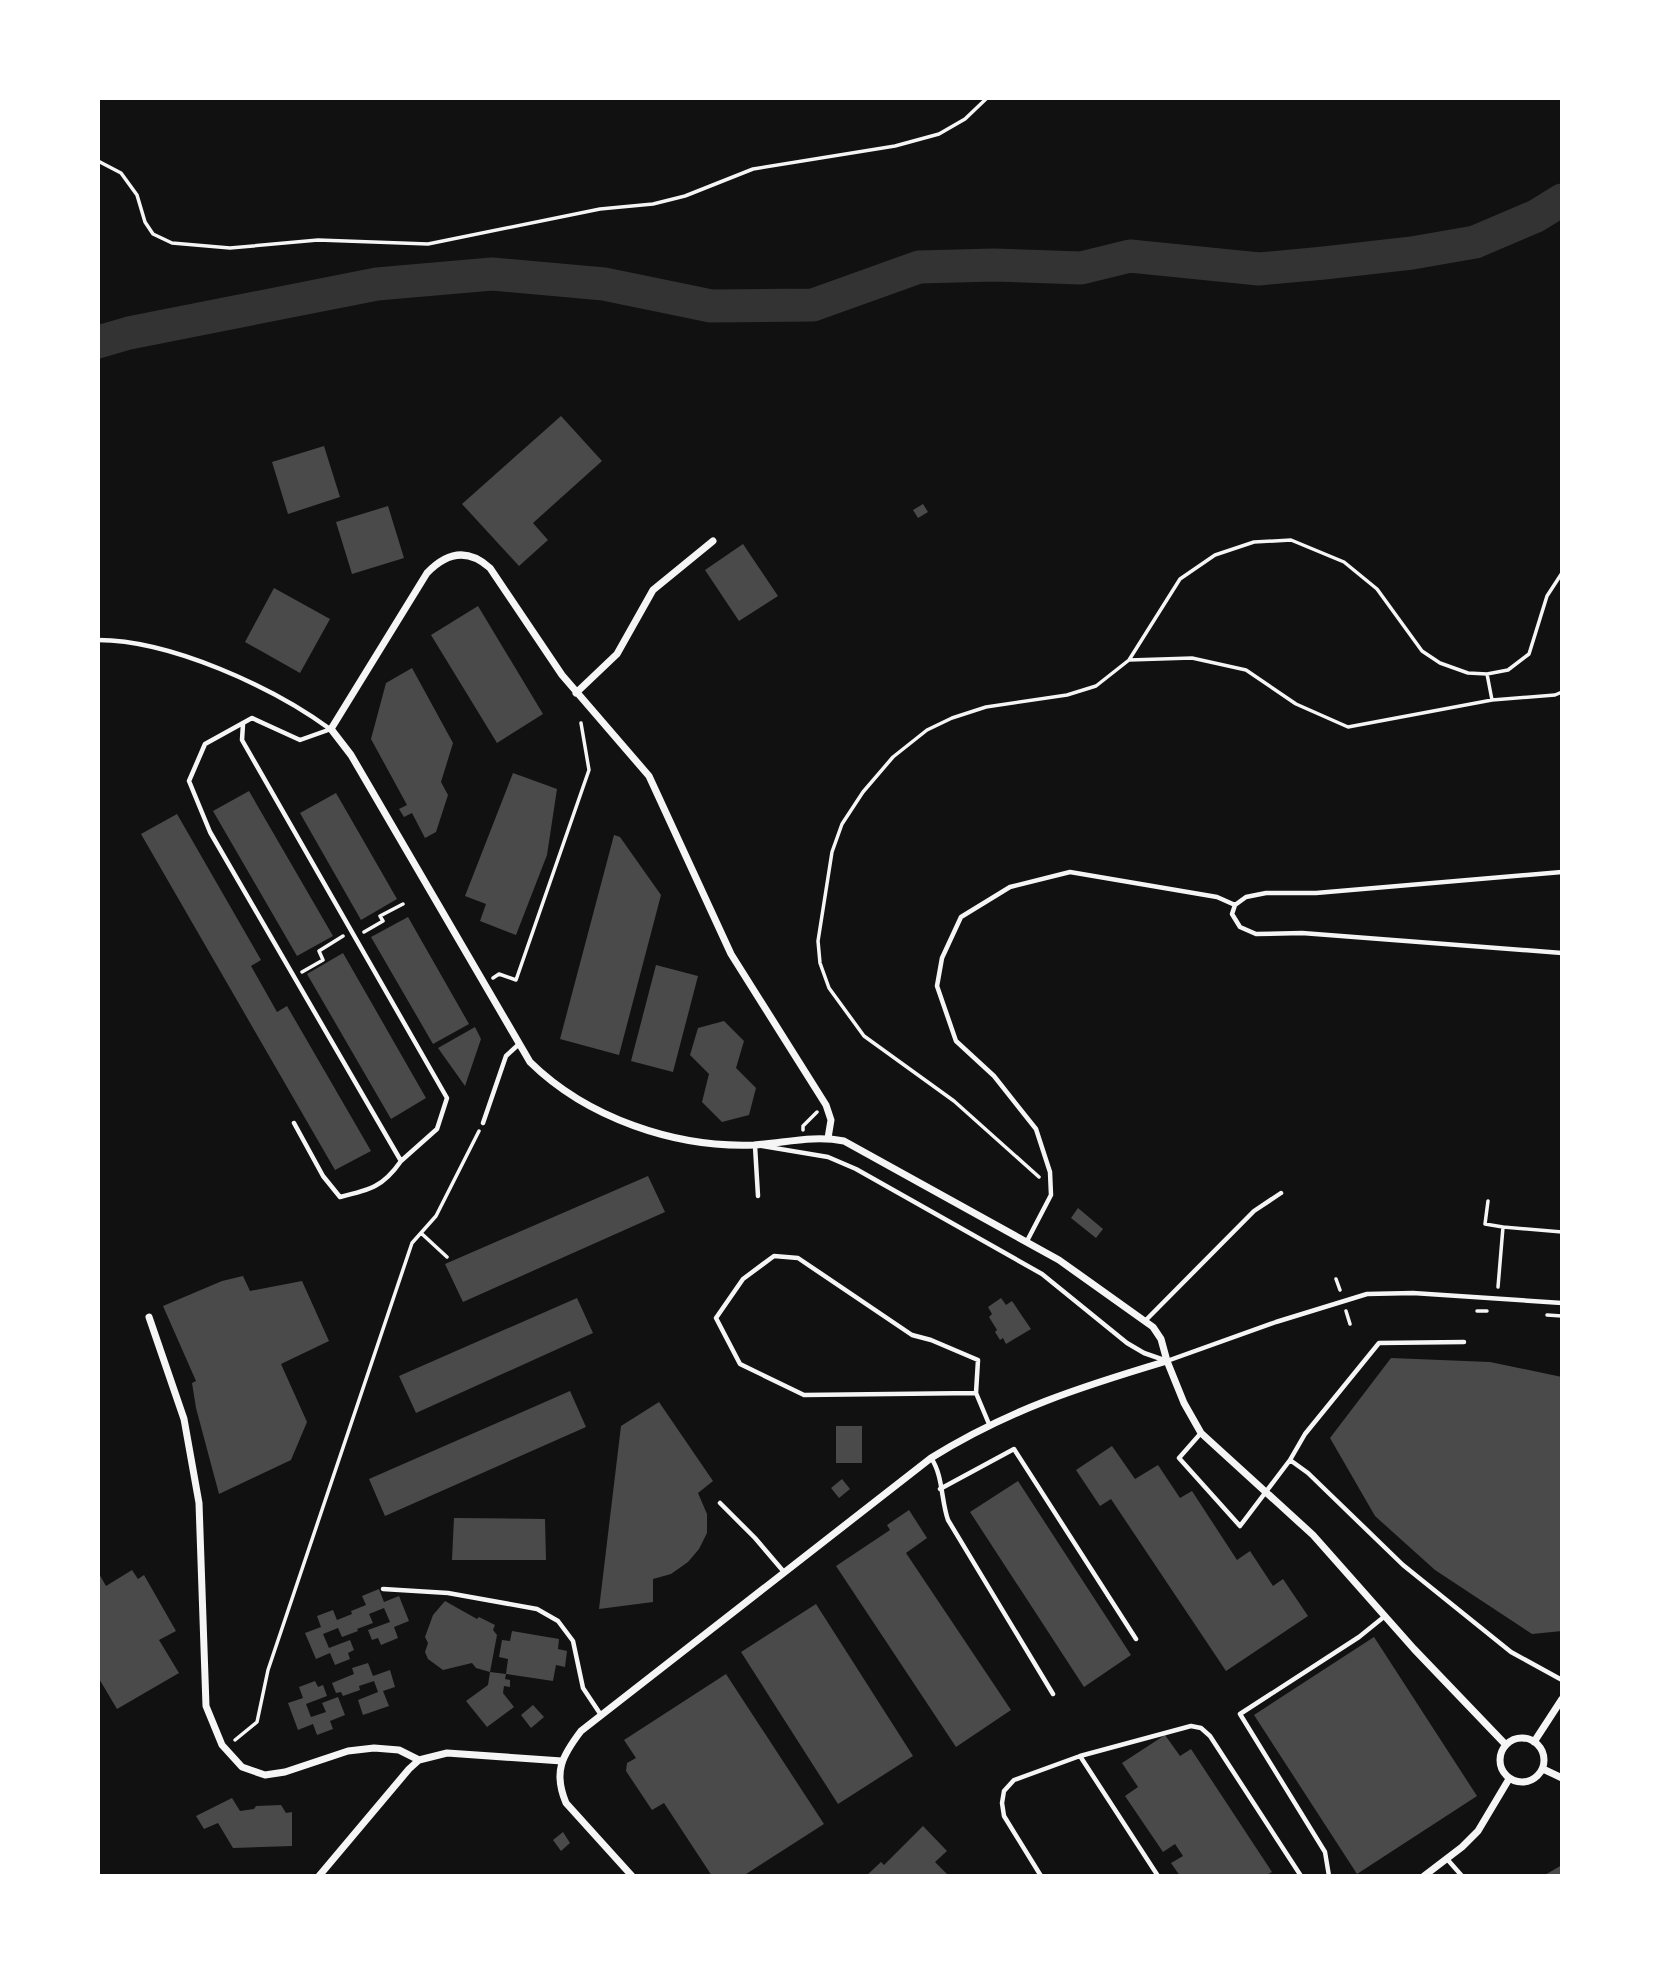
<svg xmlns="http://www.w3.org/2000/svg" width="1660" height="1974" font-family="'PT Sans Narrow',sans-serif">
	<rect width="100%" height="100%" fill="#111"/>
	<g fill="none" stroke-linecap="round" stroke-linejoin="round">
		<!-- river -->
		<path stroke="#333" stroke-width="33" d="M98 342 129 333 377 284 492 274 604 284 711 306 813 305 919 267 994 265 1081 268 1130 256 1259 269 1324 263 1412 253 1475 242 1536 216 1562 200"/>
	</g>
	<!-- building -->
	<path fill="#4a4a4a" d="M561 416 602 461 533 523 548 540 519 566 462 504Z
		M324 446 340 497 288 514 272 462Z
		M923 504 928 512 918 518 913 510Z
		M388 506 404 558 352 574 336 522Z
		M743 544 778 596 739 621 705 570Z
		M274 588 330 619 300 673 245 642Z
		M478 606 543 714 497 743 431 635Z
		M412 668 453 743 441 782 448 795 436 832 425 838 412 813 404 817 399 809 407 805 371 739 386 683Z
		M513 773 557 789 547 855 516 935 480 921 486 904 465 896Z
		M249 791 333 936 297 956 213 811Z
		M336 793 397 899 361 920 300 813Z
		M177 814 261 960 251 966 277 1012 287 1006 371 1151 335 1170 141 834Z
		M614 835 620 837 661 895 619 1055 560 1039Z
		M408 917 469 1024 433 1044 371 937Z
		M343 953 426 1098 391 1119 307 974Z
		M656 965 698 976 673 1072 631 1061Z
		M724 1021 744 1041 736 1068 756 1088 749 1115 722 1122 702 1102 709 1074 690 1055 698 1028Z
		M475 1027 481 1039 465 1086 438 1048Z
		M648 1176 665 1212 463 1302 445 1264Z
		M1078 1208 1103 1229 1096 1238 1071 1218Z
		M243 1276 250 1291 302 1281 329 1341 281 1364 307 1422 291 1460 219 1494 196 1408 192 1383 196 1381 163 1306 222 1281Z
		M577 1298 593 1333 416 1413 399 1376Z
		M1001 1298 1006 1305 1012 1301 1031 1329 1006 1344 1003 1338 1000 1340 995 1332 997 1330 989 1317 992 1314 988 1307Z
		M1391 1358 1490 1362 1562 1377V1631L1532 1634 1435 1570 1375 1516 1330 1438Z
		M570 1391 586 1427 385 1516 369 1479Z
		M659 1402 713 1481 698 1493 707 1514V1533L699 1549 688 1562 671 1574 653 1579V1602L599 1609 621 1426Z
		M836 1426H862V1463H836Z
		M1112 1446 1135 1479 1158 1465 1180 1498 1192 1491 1237 1560 1250 1551 1273 1586 1283 1579 1308 1616 1226 1671 1111 1499 1100 1506 1076 1470Z
		M842 1479 850 1489 839 1498 831 1488Z
		M1018 1481 1131 1655 1084 1687 970 1512Z
		M909 1510 927 1538 906 1553 1011 1710 956 1747 836 1566 890 1530 887 1525Z
		M454 1518 545 1519 546 1560H452Z
		M132 1570 138 1579 144 1575 176 1631 159 1640 179 1673 117 1709 98 1677 100 1669 98 1665V1572L106 1586Z
		M379 1589 384 1602 399 1596 409 1621 394 1627 398 1638 381 1645 378 1638 372 1640 368 1630 390 1622 384 1608 369 1614 373 1623 357 1629 358 1631 342 1637 338 1628 323 1634 329 1648 350 1640 354 1650 348 1653 350 1659 335 1665 330 1653 316 1659 305 1633 321 1627 317 1616 333 1610 337 1620 352 1614 351 1611 366 1605 362 1596Z
		M445 1601 477 1619 479 1617 495 1625 493 1630 497 1635 490 1672 476 1668 472 1663 443 1670 428 1659 425 1652 428 1643 425 1637 433 1615Z
		M816 1604 913 1756 838 1804 741 1652Z
		M512 1631 559 1639 558 1649 567 1651 565 1667 556 1665 553 1681 506 1674 508 1659 499 1657 502 1640 510 1641Z
		M1374 1637 1477 1796 1357 1874 1254 1715Z
		M368 1663 373 1676 390 1670 395 1687 383 1691 389 1706 363 1715 358 1700 378 1692 374 1681 359 1686 360 1690 343 1696 341 1692 336 1693 332 1683 354 1674 352 1668Z
		M490 1672 506 1674 505 1679 510 1680V1687L504 1686 503 1693 514 1707 487 1727 466 1701 488 1685Z
		M726 1674 824 1824 743 1876H712L664 1803 652 1810 626 1771 627 1763 636 1758 624 1740Z
		M315 1681 318 1687 323 1685 327 1696 306 1704 311 1717 326 1712 322 1703 338 1697 345 1715 330 1721 333 1729 317 1735 313 1724 298 1730 288 1703 303 1698 299 1687Z
		M533 1705 544 1717 531 1728 521 1715Z
		M1165 1735 1180 1756 1191 1749 1272 1872 1265 1876H1180L1171 1863 1183 1856 1175 1844 1163 1852 1125 1796 1138 1787 1122 1763Z
		M232 1798 240 1811 254 1809 256 1806 281 1805 286 1813 292 1812V1846L233 1848 218 1823 204 1829 196 1816Z
		M923 1826 947 1851 935 1862 949 1876H866L881 1862 884 1865Z
		M563 1832 570 1843 561 1851 553 1840Z
		M1562 1865V1876H1543Z"/>
	<g fill="none" stroke-linecap="round" stroke-linejoin="round">
		<!-- path -->
		<path stroke="#f5f5f5" stroke-width="3.5" d="M98 161 121 173 137 195 145 222 153 234 172 243 230 248 318 240 428 244 600 209 653 204 685 196 753 169 895 146 939 134 965 119 987 98
			M1129 660 1192 658 1246 670 1296 704 1348 727 1492 700 1555 695 1562 692
			M1487 674 1492 700
			M364 932 383 921 380 916 403 904
			M302 972 323 960 319 951 343 936
			M493 978 499 974 516 980 589 770 581 723
			M803 1130V1126L817 1112
			M1039 1177 954 1101 864 1036 829 988 820 963 818 941 832 852 842 824 863 792 893 757 927 730 952 718 986 707 1067 695 1096 686 1129 660 1180 579 1215 555 1254 542 1291 540 1344 562 1377 589 1422 651 1440 663 1468 673 1487 674 1508 670 1529 654 1547 596 1562 573
			M1488 1201 1485 1224 1503 1227 1498 1287
			M1503 1227 1562 1232
			M421 1233 447 1257
			M1336 1279 1340 1290
			M1346 1311 1350 1324
			M1477 1311H1487
			M1547 1315 1562 1316
			M235 1740 257 1722 268 1670 412 1243 436 1216 479 1131"/>
		<!-- service -->
		<path stroke="#f5f5f5" stroke-width="4.5" d="M98 640C170 640 273 687 330 729
			M243 724 242 740 447 1098 437 1129 401 1161
			M1562 872 1316 893H1266L1246 897 1235 905 1232 914 1240 927 1256 934 1302 933 1562 953
			M294 1123 323 1176 340 1197C370 1190 383 1187 401 1161L210 832 189 781 205 744 252 718 300 740 331 729
			M483 1123 506 1056 518 1045
			M755 1146 758 1196
			M762 1146 828 1157 856 1169 1042 1274 1127 1343 1144 1353 1167 1361 1276 1322 1367 1294 1413 1293 1562 1303
			M1027 1241 1051 1195 1050 1172 1036 1129 994 1076 956 1041 937 986 942 958 961 917 1010 887 1070 872 1217 897 1235 905
			M1145 1321 1254 1211 1281 1193
			M976 1393 978 1360 931 1340 912 1335 798 1258 774 1256 743 1279 716 1318 740 1364 804 1395 976 1393 989 1424
			M1201 1433 1179 1458 1240 1526 1290 1460 1305 1434 1379 1343 1464 1342
			M931 1458C943 1475 941 1500 948 1520L1053 1694
			M1290 1460 1308 1473 1403 1565 1511 1652 1562 1680
			M940 1489 1014 1449 1136 1639
			M720 1503 755 1538 784 1572
			M383 1589 448 1593 537 1609 558 1621 573 1641 583 1688 601 1715
			M1080 1756 1158 1876
			M1447 1859 1462 1876
			M1041 1876 1004 1816 1002 1803 1004 1791 1014 1780 1080 1756 1191 1726 1201 1728 1210 1736 1301 1876
			M1329 1876 1325 1852 1240 1714 1359 1637 1385 1616"/>
		<!-- minor -->
		<path stroke="#f5f5f5" stroke-width="7" d="M576 693 617 654 653 590 713 541
			M828 1138 831 1120 826 1105 731 954 649 776 562 675 490 568C468 548 447 552 427 573L331 729 351 755 530 1062C587 1118 675 1148 754 1145 785 1143 813 1135 844 1141L1059 1260 1153 1327 1161 1339 1167 1361 1184 1403 1201 1433 1313 1535 1414 1649 1506 1745
			M149 1317 184 1419 199 1503 206 1706 222 1745 242 1767 265 1775 285 1772 348 1751 374 1748 399 1750 419 1760
			M1500 1760a22 22 0 1 1 44 0a22 22 0 1 1-44 0Z
			M1534 1742 1562 1699
			M1543 1769 1562 1778
			M319 1876 409 1769 419 1760 447 1753 562 1761
			M632 1876 566 1803C553 1772 562 1756 581 1731L931 1458C1008 1410 1080 1387 1167 1361
			M1424 1876 1462 1847 1478 1831 1509 1779"/>
	</g>
	<!-- border -->
	<rect width="1660" height="1974" fill="none" stroke="#ffffff" stroke-width="200"/>
</svg>
